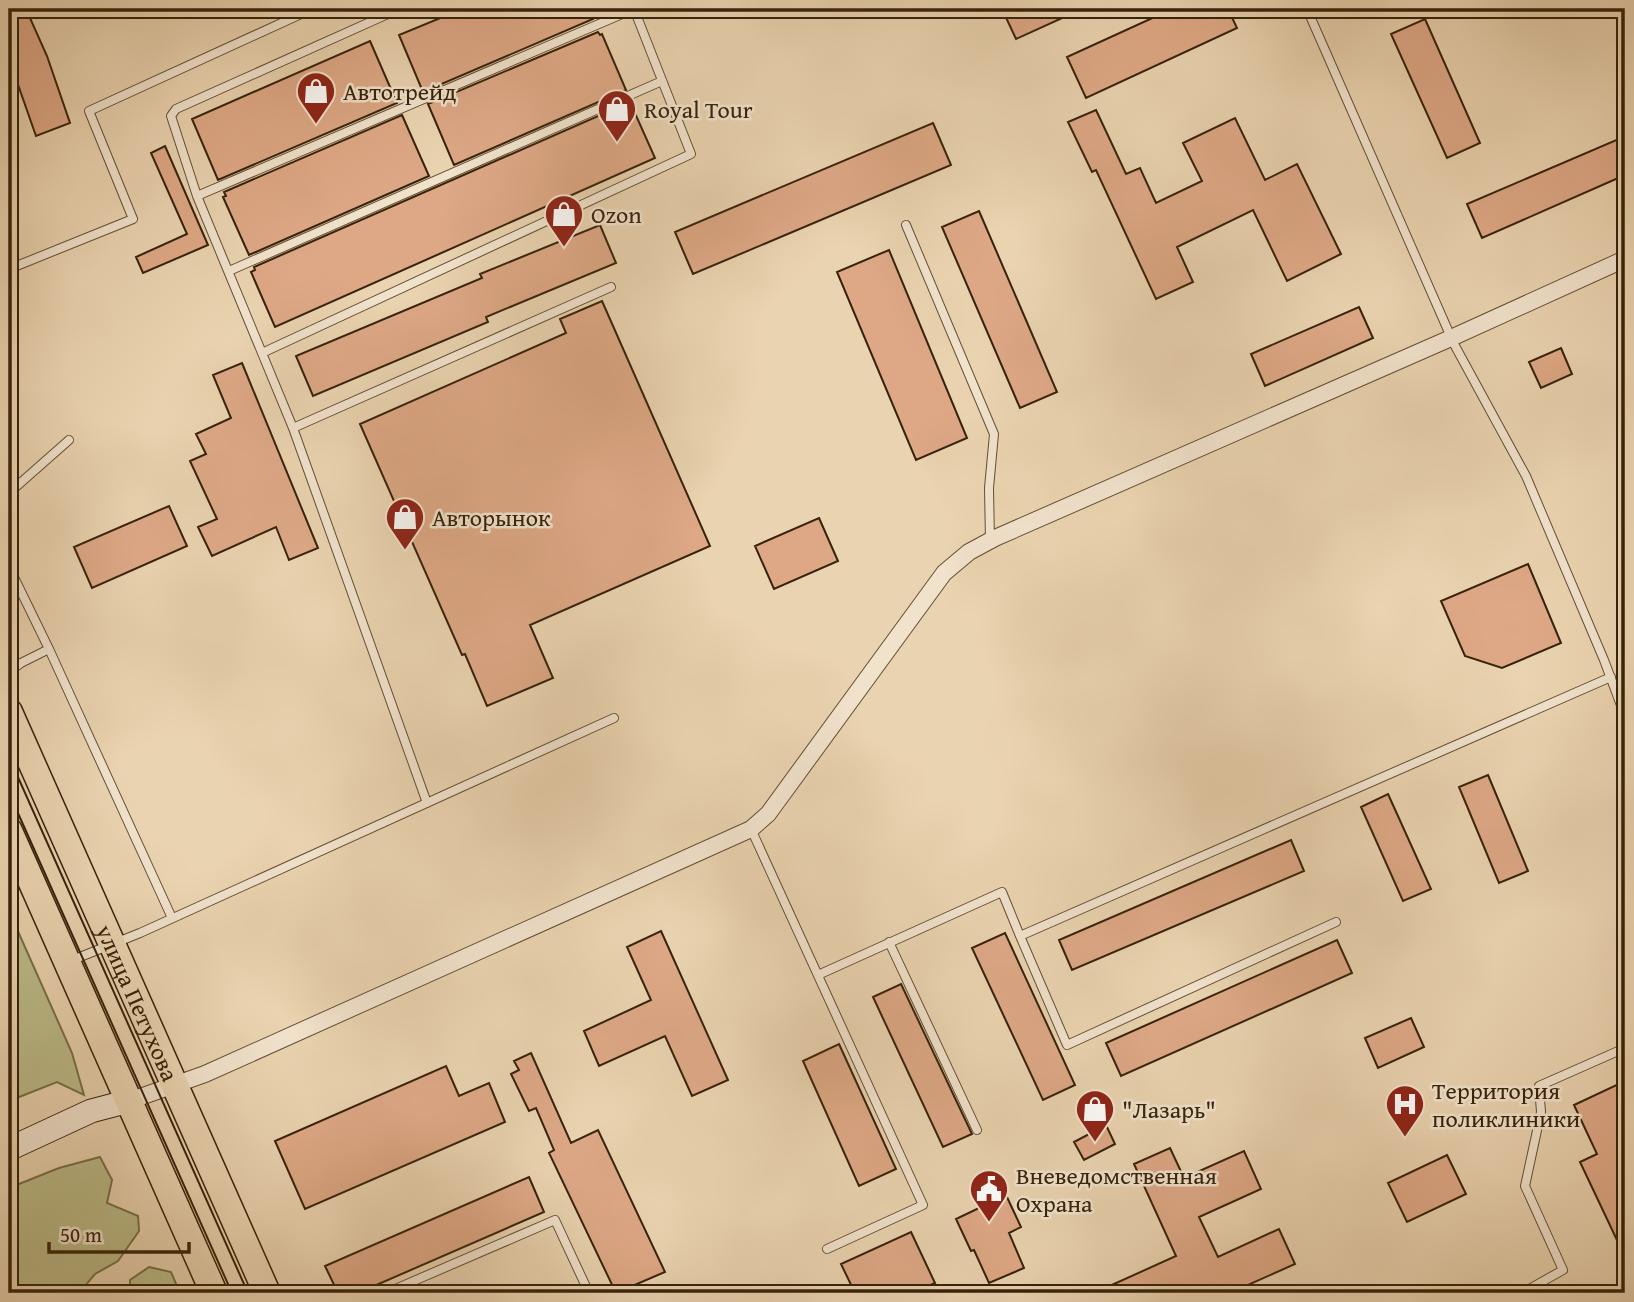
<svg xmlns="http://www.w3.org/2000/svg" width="1634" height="1302" font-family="'Gentium Book Plus',serif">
	<rect width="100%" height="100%" fill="#ead3b0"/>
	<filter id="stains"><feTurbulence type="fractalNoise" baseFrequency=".00286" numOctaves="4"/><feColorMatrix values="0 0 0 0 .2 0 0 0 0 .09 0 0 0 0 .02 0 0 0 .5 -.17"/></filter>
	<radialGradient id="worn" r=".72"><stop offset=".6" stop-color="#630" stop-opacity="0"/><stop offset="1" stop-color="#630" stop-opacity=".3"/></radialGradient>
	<!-- green -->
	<path fill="#bb8" stroke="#786f49" stroke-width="2" d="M9 911 72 1053 84 1095 57 1082 9 1101Z
		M100 1157 112 1180 107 1203 138 1216 139 1231 118 1261 95 1274 79 1293H9V1188L59 1168Z
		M149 1267 171 1272 180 1293H130V1280Z"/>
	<!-- building -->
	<path fill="#dea886" stroke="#36230a" stroke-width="2" d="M9 9H26L47 56 70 123 36 136 9 59Z
		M462 9H589L593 19 423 92 399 35Z
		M1002 9H1082L1016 39Z
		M1172 9H1228L1237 28 1086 98 1067 57Z
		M1425 19 1480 143 1447 158 1391 34Z
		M598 32 600 35 602 34 626 90 454 165 428 104Z
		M370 41 397 103 218 180 192 119Z
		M630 102 655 158 275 327 251 272 255 270 254 267Z
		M1096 110 1126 174 1140 168 1156 203 1202 181 1183 143 1235 118 1265 180 1297 164 1341 254 1287 281 1253 210 1177 247 1193 282 1156 299 1096 170 1092 172 1068 122Z
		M402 115 429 176 249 255 223 197 226 196 224 192Z
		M933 123 951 165 693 274 675 232Z
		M1621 138 1625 148V175L1482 238 1467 204Z
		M165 146 208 245 143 273 136 257 187 234 151 153Z
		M979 211 1057 392 1020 408 942 227Z
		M600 225 616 263 486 317 488 322 313 396 296 356 482 278 480 274Z
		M889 250 967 438 916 460 837 272Z
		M602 301 710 546 530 625 553 678 487 706 465 654 462 655 360 424 566 333 560 319Z
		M1359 307 1373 338 1265 386 1251 354Z
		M1561 348 1572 374 1541 388 1529 362Z
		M242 363 318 548 289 560 276 527 212 556 198 527 217 519 190 461 206 454 196 434 231 418 213 375Z
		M169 506 187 546 92 588 74 547Z
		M819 518 838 561 774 589 755 546Z
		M1528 564 1561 643 1502 668 1465 656 1441 601Z
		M1488 775 1528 871 1499 883 1459 787Z
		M1388 794 1431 889 1403 901 1361 807Z
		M1291 840 1304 871 1072 970 1059 940Z
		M661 931 728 1080 692 1096 665 1036 599 1066 584 1031 651 1000 627 947Z
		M1005 933 1075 1085 1043 1100 972 948Z
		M1337 940 1352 973 1121 1076 1106 1043Z
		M901 984 972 1134 943 1147 873 997Z
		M1411 1018 1424 1047 1378 1068 1365 1038Z
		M839 1044 896 1169 859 1186 803 1061Z
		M531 1053 571 1143 598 1130 665 1272 616 1293 549 1153 554 1150 536 1108 529 1111 511 1074 519 1070 514 1061Z
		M446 1066 459 1096 489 1083 505 1122 305 1209 275 1141Z
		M1625 1081V1257L1580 1162 1597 1154 1574 1105Z
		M1106 1125 1115 1144 1084 1160 1074 1142Z
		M1170 1148 1184 1178 1244 1151 1261 1189 1199 1217 1218 1257 1279 1229 1295 1264 1230 1293H1094L1176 1256 1134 1164Z
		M1447 1155 1466 1194 1407 1222 1388 1183Z
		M529 1177 544 1212 358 1293H338L325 1266Z
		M1006 1195 1021 1227 1009 1233 1024 1268 989 1283 974 1250 971 1251 956 1219Z
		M911 1232 935 1283 913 1293H855L841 1264Z"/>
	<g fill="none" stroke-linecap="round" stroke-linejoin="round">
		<!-- service casing -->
		<g stroke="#634f34" stroke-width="10">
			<path id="service" d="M399 9 176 109 171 116 197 196 293 428 427 803
				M1307 9 1454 344 1526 476 1604 660 1625 716
				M197 196 634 9
				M906 225 994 434 989 488 990 541
				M9 269 133 219 89 111 312 9
				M229 271 662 81
				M262 353 691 154 634 9
				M293 428 611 287
				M9 493 69 440
				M9 567 49 649 21 663 9 672
				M49 649 172 918
				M751 829 923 1205 827 1249
				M1336 922 1067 1045 1020 936 1611 677
				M889 942 977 1130
				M70 961 140 933 614 718
				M818 975 1002 892 1020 936
				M386 1293 555 1220 589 1293
				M1533 1293 1531 1288 1563 1270 1525 1186 1541 1112 1539 1086 1625 1048"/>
		</g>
		<!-- minor casing -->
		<g stroke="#634f34" stroke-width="18">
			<path id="minor" d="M129 1101 205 1074 751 829 768 814 944 573 969 552 995 538 1451 338 1625 259"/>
		</g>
		<!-- secondary casing -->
		<g stroke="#36230a" stroke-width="25">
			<path id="secondary" d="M9 1149 91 1111 129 1101"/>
		</g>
		<!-- trunk casing -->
		<g stroke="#36230a" stroke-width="29">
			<g id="trunk">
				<path id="s1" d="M9 712 267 1293"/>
				<path d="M9 831 214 1293"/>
			</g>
		</g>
		<!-- service -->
		<use href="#service" stroke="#f1e2cc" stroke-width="8"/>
		<!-- minor -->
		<use href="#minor" stroke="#f1e2cc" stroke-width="16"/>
		<!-- secondary -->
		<use href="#secondary" stroke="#f1e2cc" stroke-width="23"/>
		<!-- trunk -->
		<use href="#trunk" stroke="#ead3b0" stroke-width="26"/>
		<!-- tram -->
		<path stroke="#36230a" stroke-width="2" d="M9 757 248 1293
			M9 793 232 1293"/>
	</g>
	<!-- icons -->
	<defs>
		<g id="shop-pin" transform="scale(2.0125)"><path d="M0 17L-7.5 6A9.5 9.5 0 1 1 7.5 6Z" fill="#8f2418" stroke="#f1e2cc"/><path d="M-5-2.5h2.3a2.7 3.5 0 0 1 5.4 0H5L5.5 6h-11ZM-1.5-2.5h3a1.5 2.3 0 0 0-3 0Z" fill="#fff"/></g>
		<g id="hospital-pin" transform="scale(2.0125)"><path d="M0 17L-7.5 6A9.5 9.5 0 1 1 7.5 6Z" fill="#8f2418" stroke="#f1e2cc"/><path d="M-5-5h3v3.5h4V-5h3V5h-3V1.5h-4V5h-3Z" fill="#fff"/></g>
		<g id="civic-pin" transform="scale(2.0125)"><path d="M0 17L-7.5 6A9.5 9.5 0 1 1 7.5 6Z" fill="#8f2418" stroke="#f1e2cc"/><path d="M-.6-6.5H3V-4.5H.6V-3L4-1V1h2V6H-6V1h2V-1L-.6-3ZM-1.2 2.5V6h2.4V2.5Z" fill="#fff"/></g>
	</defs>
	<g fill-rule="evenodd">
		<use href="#shop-pin" x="316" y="91"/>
		<use href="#shop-pin" x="617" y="109"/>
		<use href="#shop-pin" x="564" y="214"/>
		<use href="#shop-pin" x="405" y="517"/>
		<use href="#hospital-pin" x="1405" y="1104"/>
		<use href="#shop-pin" x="1095" y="1109"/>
		<use href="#civic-pin" x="989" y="1189"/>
	</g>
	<g text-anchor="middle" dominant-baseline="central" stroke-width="5" stroke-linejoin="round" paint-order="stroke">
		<!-- poi labels -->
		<g font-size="24" fill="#36230a" stroke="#f1e2cc" text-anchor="start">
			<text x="343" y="91">Автотрейд</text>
			<text x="644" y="109">Royal Tour</text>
			<text x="591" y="214">Ozon</text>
			<text x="432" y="517">Авторынок</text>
			<text x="1432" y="1090">Территория<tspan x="1432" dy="28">поликлиники</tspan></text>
			<text x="1122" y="1109">"Лазарь"</text>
			<text x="1016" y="1175">Вневедомственная<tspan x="1016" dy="28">Охрана</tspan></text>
		</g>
		<!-- street labels -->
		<g font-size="24" fill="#36230a" stroke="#f1e2cc">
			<text stroke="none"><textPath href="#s1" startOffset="318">улица Петухова</textPath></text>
		</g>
	</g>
	<!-- margin -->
	<rect width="1634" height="1302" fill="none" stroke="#ead3b0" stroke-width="35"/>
	<rect x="10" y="10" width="1613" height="1281" fill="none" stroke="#36230a" stroke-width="3.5"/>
	<rect x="18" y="18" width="1599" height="1267" fill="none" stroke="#36230a" stroke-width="2"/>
	<!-- scale -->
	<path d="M49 1242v10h140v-10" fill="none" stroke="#36230a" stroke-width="3.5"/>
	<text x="60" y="1242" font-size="21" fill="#36230a" stroke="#f1e2cc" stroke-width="5" paint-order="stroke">50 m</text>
	<rect width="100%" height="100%" filter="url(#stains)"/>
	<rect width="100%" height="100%" fill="url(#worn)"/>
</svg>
